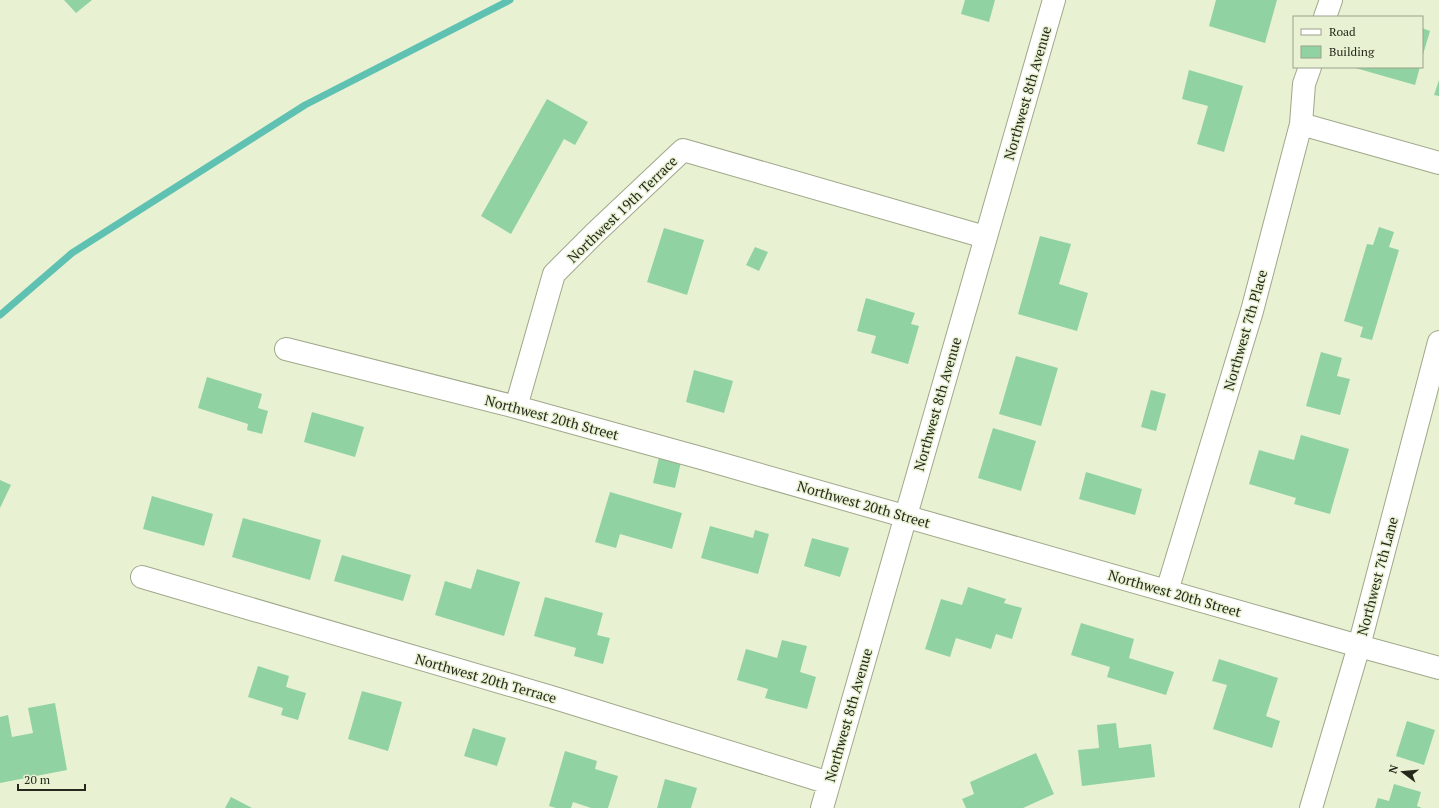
<svg xmlns="http://www.w3.org/2000/svg" width="1439" height="808" font-family="'PT Serif',serif">
	<rect width="100%" height="100%" fill="#e8f2d2"/>
	<g fill="none" stroke-linecap="round" stroke-linejoin="round">
		<!-- stream -->
		<path stroke="#5fc1b2" stroke-width="7" d="M0 315 72 253 305 105 510 0"/>
	</g>
	<!-- building -->
	<path fill="#91d2a2" d="M64 0H92L76 13Z
		M965 0H995L989 22 961 14Z
		M1216 0H1277L1265 43 1209 26Z
		M1422 28 1430 31 1422 58Z
		M1352 67H1420L1415 85Z
		M1189 70 1243 86 1224 152 1197 144 1208 106 1182 99Z
		M1439 80V96L1434 95Z
		M547 99 588 122 575 145 564 139 511 234 481 216Z
		M1379 227 1394 232 1389 247 1399 250 1372 340 1360 337 1363 327 1344 321 1367 244 1373 245Z
		M664 228 704 240 687 295 647 282Z
		M1040 236 1071 244 1059 284 1088 293 1077 331 1018 314Z
		M755 247 768 252 759 271 746 265Z
		M866 298 915 313 911 324 919 326 908 364 871 353 876 336 857 331Z
		M1321 352 1342 358 1337 376 1350 379 1340 415 1306 406Z
		M1016 356 1058 368 1041 426 999 414Z
		M694 370 733 381 724 413 686 402Z
		M207 377 262 394 258 408 268 411 262 434 247 430 248 424 198 408Z
		M1151 390 1166 394 1156 431 1141 427Z
		M312 412 364 427 355 457 304 442Z
		M993 428 1036 441 1021 491 978 478Z
		M1301 435 1349 449 1330 514 1294 504 1296 498 1249 484 1259 450 1294 460Z
		M659 457 681 462 675 488 653 483Z
		M1086 472 1142 489 1135 515 1079 499Z
		M0 480 11 485 0 508Z
		M610 492 682 513 672 549 620 534 616 548 595 542Z
		M152 496 213 514 204 546 143 529Z
		M243 518 321 540 310 580 232 557Z
		M710 526 753 538 755 530 769 534 758 574 701 558Z
		M812 538 849 548 840 577 804 566Z
		M342 555 411 575 403 601 334 581Z
		M477 569 520 582 504 636 435 615 445 581 471 589Z
		M968 587 1006 599 1004 603 1022 608 1012 639 996 634 991 649 956 638 950 657 925 649 941 599 962 605Z
		M545 597 603 613 597 635 610 638 603 664 574 656 576 648 534 636Z
		M1081 623 1134 639 1129 658 1174 672 1166 695 1107 677 1110 667 1071 655Z
		M782 640 807 646 800 672 816 677 807 709 765 698 768 689 737 680 746 649 777 658Z
		M1219 659 1278 678 1266 716 1280 721 1272 748 1213 729 1227 685 1212 681Z
		M258 666 289 676 286 687 306 693 298 720 281 715 283 708 248 697Z
		M362 691 402 702 388 751 348 739Z
		M55 703 67 770 0 783V717L8 715 12 737 33 733 28 708Z
		M1407 721 1435 730 1424 765 1396 756Z
		M1116 723 1119 748 1151 744 1155 777 1082 786 1078 750 1099 748 1097 725Z
		M473 728 506 738 497 766 464 756Z
		M565 751 597 761 595 769 618 776 608 808H591L573 802 571 808H556L549 806Z
		M1036 753 1054 794 1023 808H966L962 799 974 794 970 782Z
		M665 779 697 788 691 808H657Z
		M1394 784 1421 792 1417 806 1422 808H1375L1378 798 1389 801Z
		M231 797 252 808H225Z"/>
	<g fill="none" stroke-linecap="round" stroke-linejoin="round">
		<!-- minor casing -->
		<g stroke="#9fa88a" stroke-width="24">
			<path id="minor" d="M1325 17 1331 0
				M1301 124 1439 163
				M286 349 516 407 701 458 1359 646 1439 668
				M516 407 554 274 595 233 683 150 985 237
				M142 577 558 699 829 783
				M1167 591 1252 311 1301 124 1304 84 1310 67
				M822 808 1054 0
				M1311 808 1359 646 1439 342"/>
		</g>
		<!-- minor -->
		<use href="#minor" stroke="#fff" stroke-width="22"/>
	</g>
	<g text-anchor="middle" dominant-baseline="central" stroke-width="3" stroke-linejoin="round" paint-order="stroke">
		<!-- street labels -->
		<g font-size="14" fill="#25291d" stroke="#e8f2d2">
			<text transform="translate(1027 93) rotate(-74)">Northwest 8th Avenue</text>
			<text transform="translate(622 209) rotate(-44)">Northwest 19th Terrace</text>
			<text transform="translate(1245 330) rotate(-74)">Northwest 7th Place</text>
			<text transform="translate(937 404) rotate(-74)">Northwest 8th Avenue</text>
			<text transform="translate(552 417) rotate(15)">Northwest 20th Street</text>
			<text transform="translate(864 504) rotate(16)">Northwest 20th Street</text>
			<text transform="translate(1377 576) rotate(-75)">Northwest 7th Lane</text>
			<text transform="translate(1175 593) rotate(16)">Northwest 20th Street</text>
			<text transform="translate(486 678) rotate(16)">Northwest 20th Terrace</text>
			<text transform="translate(848 715) rotate(-74)">Northwest 8th Avenue</text>
		</g>
	</g>
	<!-- legend -->
	<rect x="1293" y="16" width="130" height="52" fill="#e8f2d2" stroke="#9aa28a"/>
	<rect x="1301" y="29" width="20" height="6" fill="#ffffff" stroke="#9aa28a"/>
	<text x="1329" y="36" font-size="12" fill="#25291d">Road</text>
	<rect x="1301" y="46" width="20" height="12" fill="#91d2a2" stroke="#9aa28a"/>
	<text x="1329" y="56" font-size="12" fill="#25291d">Building</text>
	<!-- north arrow -->
	<g transform="translate(1403 772) rotate(286)" stroke="#e8f2d2" stroke-width="3" paint-order="stroke">
	<path d="M0-3L7 15L0 10L-7 15Z" fill="#25291d"/>
	<text y="-6" font-size="11" font-weight="bold" text-anchor="middle" fill="#25291d">N</text>
	</g>
	<!-- scale -->
	<path d="M18 784v6h67v-6" fill="none" stroke="#25291d" stroke-width="2"/>
	<text x="24" y="784" font-size="12" fill="#25291d" stroke="#e8f2d2" stroke-width="3" paint-order="stroke">20 m</text>
</svg>
